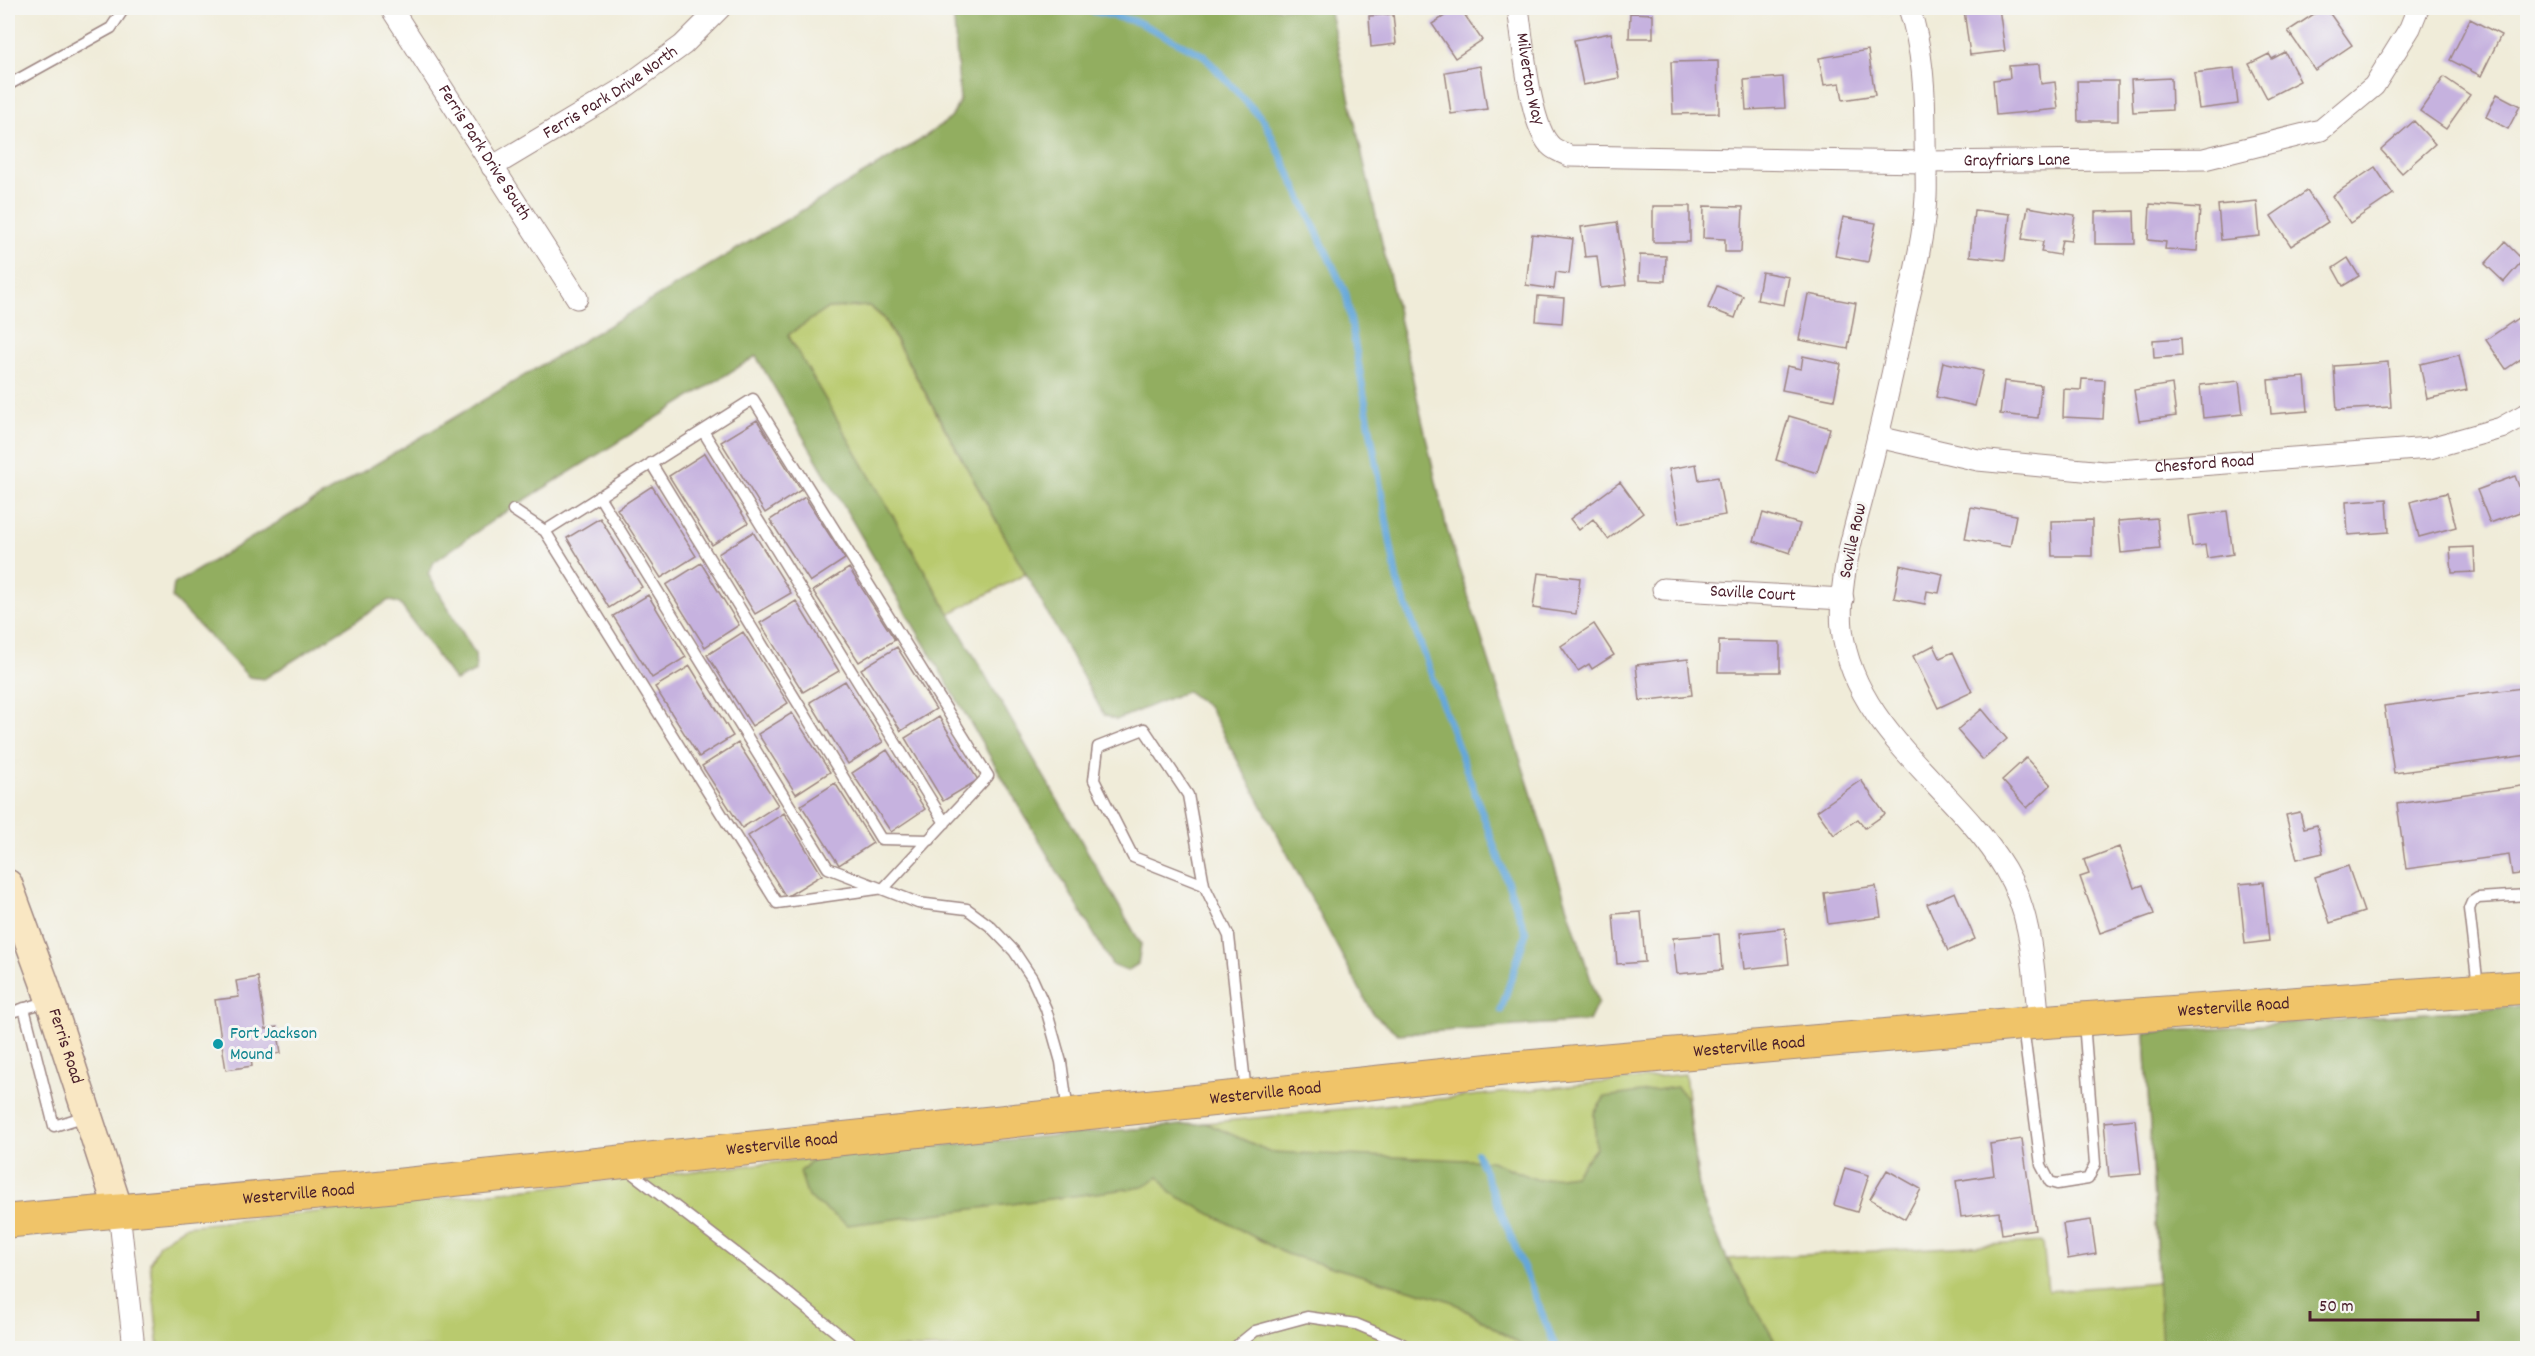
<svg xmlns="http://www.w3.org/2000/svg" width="2535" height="1356" font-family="Dekko,sans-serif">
	<rect width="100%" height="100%" fill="#f6f6f2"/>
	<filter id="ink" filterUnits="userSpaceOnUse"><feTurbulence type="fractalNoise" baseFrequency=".0167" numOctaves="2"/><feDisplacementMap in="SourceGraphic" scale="12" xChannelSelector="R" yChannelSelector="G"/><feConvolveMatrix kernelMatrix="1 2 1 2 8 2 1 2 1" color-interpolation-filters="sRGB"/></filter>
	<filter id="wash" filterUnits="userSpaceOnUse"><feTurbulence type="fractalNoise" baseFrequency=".008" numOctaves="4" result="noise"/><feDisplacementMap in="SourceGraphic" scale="24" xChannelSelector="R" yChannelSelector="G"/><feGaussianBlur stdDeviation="1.35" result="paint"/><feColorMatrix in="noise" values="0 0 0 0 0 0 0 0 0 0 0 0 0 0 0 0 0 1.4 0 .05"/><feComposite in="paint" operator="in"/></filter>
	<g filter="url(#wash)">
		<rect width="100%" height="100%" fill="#f0ecd9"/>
		<!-- green -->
		<path fill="#b9ca6e" stroke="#82744c" stroke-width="1.5" d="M869 306 883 318 1026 574 949 614 788 335 828 308Z
			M2527 1006V1348H159L150 1263 159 1244 186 1226 909 1148 1206 1123 1685 1074 1700 1195 1727 1259 2043 1242 2048 1291 2158 1282 2145 1033Z"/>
		<!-- forest -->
		<path fill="#92ae61" stroke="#6e6646" stroke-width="1.5" d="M953 8H1329L1447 530 1598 1002 1589 1021 1398 1034 1373 1014 1209 707 1187 691 1116 720 1104 715 884 318 869 306 828 308 788 335 1141 944 1138 964 1127 971 1112 965 756 356 499 516 434 562 428 574 475 654 476 671 455 681 400 604 389 600 264 679 249 677 172 598 174 584 917 142 951 118 960 100Z
			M2527 1006V1348H2162L2145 1033Z
			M1677 1087 1686 1097 1700 1195 1727 1259 1779 1348H1526L1451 1301 1286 1254 1171 1193 1159 1176 1143 1187 848 1225 808 1197 800 1172 813 1159 909 1148 1206 1123 1271 1152 1491 1161 1538 1180 1574 1175 1596 1148 1594 1113 1605 1097Z"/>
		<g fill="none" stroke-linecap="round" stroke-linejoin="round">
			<!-- stream -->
			<path stroke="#65a7d9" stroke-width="7" d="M1080 8 1138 22 1203 55 1265 122 1346 294 1397 580 1526 933 1501 1010
				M1477 1153 1556 1348"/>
		</g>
		<g id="blocks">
			<!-- building -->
			<path fill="#c6b2df" d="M1457 8H1460L1482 40 1455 58 1432 24Z
				M1986 8H1999L2005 51 1970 55 1964 10Z
				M2323 8H2326L2352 45 2315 70 2288 31Z
				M2483 8H2503L2501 13Z
				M1630 13 1653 14V38H1629Z
				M1393 14 1396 44 1371 47 1369 16Z
				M2470 19 2501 35 2481 76 2450 60Z
				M1611 33 1619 78 1583 85 1574 40Z
				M1868 50 1875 95 1843 100 1840 83 1824 85 1819 58Z
				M2285 52 2300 81 2267 98 2249 64 2269 54 2272 59Z
				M1718 61 1719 113 1673 114 1671 62Z
				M2039 64 2041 84 2055 82 2058 109 1996 115 1993 80 2010 78 2009 66Z
				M1480 66 1487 109 1451 114 1445 72Z
				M2234 68 2238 104 2199 109 2194 73Z
				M1783 77 1785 108 1746 110 1744 80Z
				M2444 77 2470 95 2446 129 2420 111Z
				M2171 78 2172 110 2133 112 2131 80Z
				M2077 81H2118V121H2078Z
				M2497 94 2520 106 2508 129 2486 117Z
				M2414 121 2435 144 2402 173 2381 150Z
				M2375 167 2393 194 2350 223 2332 196Z
				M2307 191 2328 222 2291 246 2271 216Z
				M2257 201 2260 236 2221 240 2218 205Z
				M2150 204 2200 208 2197 251 2165 249 2166 242 2148 240Z
				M1653 206H1690V242H1653Z
				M1704 206 1743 207 1741 252H1725V239L1703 238Z
				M2028 207 2075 215 2071 241 2062 240 2059 255 2041 252 2043 242 2022 239Z
				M1974 210 2010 214 2005 260 1970 256Z
				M2134 211 2135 244H2095V212Z
				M1843 217 1876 223 1868 262 1835 256Z
				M1617 222 1626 285 1601 288 1597 256 1585 257 1581 227Z
				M1532 234 1573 239 1569 274 1556 272 1554 289 1526 285Z
				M2505 242 2523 260 2504 282 2485 264Z
				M1640 255 1666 256 1665 281 1639 280Z
				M2348 258 2359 276 2343 286 2333 268Z
				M1762 272 1789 277 1784 305 1757 300Z
				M1717 286 1743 296 1735 318 1708 308Z
				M1808 294 1856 303 1848 349 1799 340Z
				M1538 296 1564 298 1562 323 1536 321Z
				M2518 318 2528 332V354L2506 369 2486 340Z
				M2181 338 2182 356 2154 358 2153 340Z
				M2459 355 2467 390 2427 399 2420 364Z
				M1803 356 1841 364 1834 400 1782 390 1787 366 1801 369Z
				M1943 362 1983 371 1975 406 1936 397Z
				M2388 362 2391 407 2337 410 2334 366Z
				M2305 377 2308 411 2271 414 2268 380Z
				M2082 379 2105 380 2103 419 2063 417 2064 389 2081 390Z
				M2004 381 2041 385 2038 418 2000 414Z
				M2239 381 2243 414 2203 418 2200 385Z
				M2172 384 2176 416 2139 421 2134 390Z
				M1789 416 1830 428 1817 473 1776 460Z
				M757 420 801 490 765 513 721 442Z
				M705 453 748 523 712 545 669 476Z
				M1696 464 1699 480 1718 477 1725 515 1679 523 1669 469Z
				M2515 476 2528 509 2490 523 2477 490Z
				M1620 482 1643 513 1608 539 1593 519 1579 530 1570 519Z
				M652 486 696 556 661 578 617 509Z
				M2447 493 2456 527 2419 537 2410 502Z
				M805 497 845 559 810 582 770 520Z
				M2387 499 2389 532 2348 535 2346 502Z
				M1971 507 2016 515 2010 547 1965 539Z
				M2227 511 2233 554 2207 558 2205 545 2192 547 2188 516Z
				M1763 513 1800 524 1790 553 1754 541Z
				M600 518 642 587 609 608 567 538Z
				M2157 518 2160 549 2121 553 2118 521Z
				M2092 520V556H2052L2051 521Z
				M753 532 791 593 755 614 718 554Z
				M2474 547 2475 572 2452 573 2450 548Z
				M701 563 739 625 705 647 666 585Z
				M1900 565 1943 574 1939 593 1927 591 1925 604 1894 598Z
				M849 568 895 640 859 662 813 591Z
				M1538 573 1580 578 1576 614 1533 608Z
				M648 595 686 657 652 678 613 616Z
				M796 601 839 671 803 692 760 623Z
				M1594 624 1614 655 1592 669 1589 664 1578 671 1561 646Z
				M743 632 788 703 752 726 707 655Z
				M1719 641 1780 642V672H1718Z
				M1934 645 1940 658 1953 652 1972 692 1938 708 1913 656Z
				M897 647 936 709 901 731 861 669Z
				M1688 659 1692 695 1640 701 1636 665Z
				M690 666 733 736 699 757 655 687Z
				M845 681 883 742 848 764 810 702Z
				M2522 688 2528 725V755L2394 773 2384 706Z
				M1982 709 2007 739 1983 760 1957 730Z
				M792 713 830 772 796 794 758 734Z
				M939 717 978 780 943 801 905 738Z
				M738 743 778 805 742 828 702 766Z
				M887 750 925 809 891 832 852 773Z
				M2026 758 2051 785 2027 808 2002 780Z
				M1861 780 1885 814 1865 828 1858 819 1834 835 1817 811Z
				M835 783 873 843 839 865 801 805Z
				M2528 785V873L2512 875 2509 855 2406 869 2397 804Z
				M2300 812 2304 828 2317 825 2323 853 2297 859 2286 815Z
				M784 813 822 875 786 897 748 836Z
				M2119 847 2134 888 2143 885 2154 914 2100 933 2080 877 2089 874 2084 860Z
				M2348 866 2364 912 2330 923 2315 877Z
				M2263 882 2269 941 2245 944 2239 884Z
				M1876 886 1881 917 1828 924 1824 893Z
				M1955 892 1975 939 1948 951 1927 904Z
				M1641 912 1645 962 1617 964 1613 914Z
				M1785 928 1789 964 1744 969 1740 933Z
				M1719 934 1722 970 1677 974 1673 938Z
				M258 977 266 1029 277 1027 281 1053 251 1058 252 1066 226 1070 215 1000 239 997 236 981Z
				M2135 1119 2141 1174 2109 1177 2104 1122Z
				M2022 1139 2035 1229 2002 1234 1999 1212 1961 1217 1956 1181 1994 1175 1990 1144Z
				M1845 1168 1869 1175 1857 1212 1834 1205Z
				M1887 1170 1921 1189 1905 1219 1870 1199Z
				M2091 1220 2096 1254 2068 1259 2063 1224Z"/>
		</g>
	</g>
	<g filter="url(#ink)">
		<use href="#blocks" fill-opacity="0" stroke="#9d8682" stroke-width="1.5"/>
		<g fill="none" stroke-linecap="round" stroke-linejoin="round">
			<!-- service casing -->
			<g stroke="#9d8682" stroke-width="13">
				<path id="service" d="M8 85 111 28 121 13 117 8
					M703 431 945 823
					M651 463 881 839 930 840
					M599 496 828 868 918 903 967 909 990 926 1014 951 1032 978 1046 1009 1061 1062 1068 1112
					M513 510 545 531 777 903 884 888 988 776 753 399 545 531
					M1204 885 1133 857 1094 780 1098 747 1144 729 1188 795 1204 885 1229 936 1246 1093
					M2478 987 2469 909 2472 902 2478 898 2528 895
					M24 1008 54 1126 86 1116
					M8 1013 50 1001
					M2023 1027 2041 1165 2050 1182 2057 1184 2088 1179 2095 1164 2084 1022
					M628 1170 770 1279 856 1348
					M1234 1348 1255 1331 1307 1317 1356 1324 1399 1342 1409 1348"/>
			</g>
			<!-- minor casing -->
			<g stroke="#9d8682" stroke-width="23">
				<g id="minor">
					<path id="s1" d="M391 8 577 298"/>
					<path id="s2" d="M1518 8C1523 39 1529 128 1552 147 1557 151 1564 153 1569 156L1925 162 2204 159 2321 130 2374 86 2410 28 2418 8"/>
					<path d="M1909 8C1923 49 1925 93 1925 137 1925 156 1927 177 1926 197 1924 236 1914 276 1905 315 1894 366 1883 418 1870 469 1858 519 1837 576 1842 629 1854 731 1956 787 2005 869 2033 915 2033 970 2039 1022"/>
					<path id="s3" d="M492 167 624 88 683 45 720 8"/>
					<path id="s4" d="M1878 437 1978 460 2104 472 2430 448 2501 428 2528 413"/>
					<path id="s5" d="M1663 589 1843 599"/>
					<path d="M119 1211 134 1348"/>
				</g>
			</g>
			<!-- secondary casing -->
			<g stroke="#9d8682" stroke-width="31">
				<g id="secondary">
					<path id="s6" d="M8 884 44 982 119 1211"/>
				</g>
			</g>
			<!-- primary casing -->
			<g stroke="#9d8682" stroke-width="35">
				<g id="primary">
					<path id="s7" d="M8 1221 373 1188 1503 1069 2039 1022 2528 987"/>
				</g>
			</g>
			<!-- service -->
			<use href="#service" stroke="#fff" stroke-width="10"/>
			<!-- minor -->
			<use href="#minor" stroke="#fff" stroke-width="21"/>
			<!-- secondary -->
			<use href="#secondary" stroke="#f9e7c3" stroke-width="28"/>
			<!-- primary -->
			<use href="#primary" stroke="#f0c469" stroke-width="33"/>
		</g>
	</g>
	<!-- markers -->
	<circle fill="#0f9aa8" stroke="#f6f6f2" stroke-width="2" cx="218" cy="1044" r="6"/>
	<g text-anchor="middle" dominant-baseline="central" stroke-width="6" stroke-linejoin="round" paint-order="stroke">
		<!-- street labels -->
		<g font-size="18" fill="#4a1f2b" stroke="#f6f6f2">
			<text stroke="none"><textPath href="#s2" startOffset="72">Milverton Way</textPath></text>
			<text stroke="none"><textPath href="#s3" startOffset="140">Ferris Park Drive North</textPath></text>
			<text stroke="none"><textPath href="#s1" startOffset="172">Ferris Park Drive South</textPath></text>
			<text stroke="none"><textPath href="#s2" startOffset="612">Grayfriars Lane</textPath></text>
			<text stroke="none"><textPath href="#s4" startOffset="330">Chesford Road</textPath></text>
			<text transform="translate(1854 541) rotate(-78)">Saville Row</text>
			<text stroke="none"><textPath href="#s5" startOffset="90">Saville Court</textPath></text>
			<text stroke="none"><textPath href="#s7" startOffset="2236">Westerville Road</textPath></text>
			<text stroke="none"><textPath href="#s6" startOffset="172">Ferris Road</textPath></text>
			<text stroke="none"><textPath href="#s7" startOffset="1750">Westerville Road</textPath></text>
			<text stroke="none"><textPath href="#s7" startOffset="1264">Westerville Road</textPath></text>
			<text stroke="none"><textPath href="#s7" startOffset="778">Westerville Road</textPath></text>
			<text stroke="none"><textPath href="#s7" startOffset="292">Westerville Road</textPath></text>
		</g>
		<!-- culture labels -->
		<g font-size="18" fill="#0d838f" stroke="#f6f6f2" text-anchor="start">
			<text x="230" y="1034">Fort Jackson<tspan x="230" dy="21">Mound</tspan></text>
		</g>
	</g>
	<!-- margin -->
	<rect width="2535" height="1356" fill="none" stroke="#f6f6f2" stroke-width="30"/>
	<!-- scale -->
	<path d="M2310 1311v9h168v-9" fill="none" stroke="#4a1f2b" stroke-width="3"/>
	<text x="2319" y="1311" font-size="18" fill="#4a1f2b" stroke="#f6f6f2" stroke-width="4.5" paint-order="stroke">50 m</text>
</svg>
